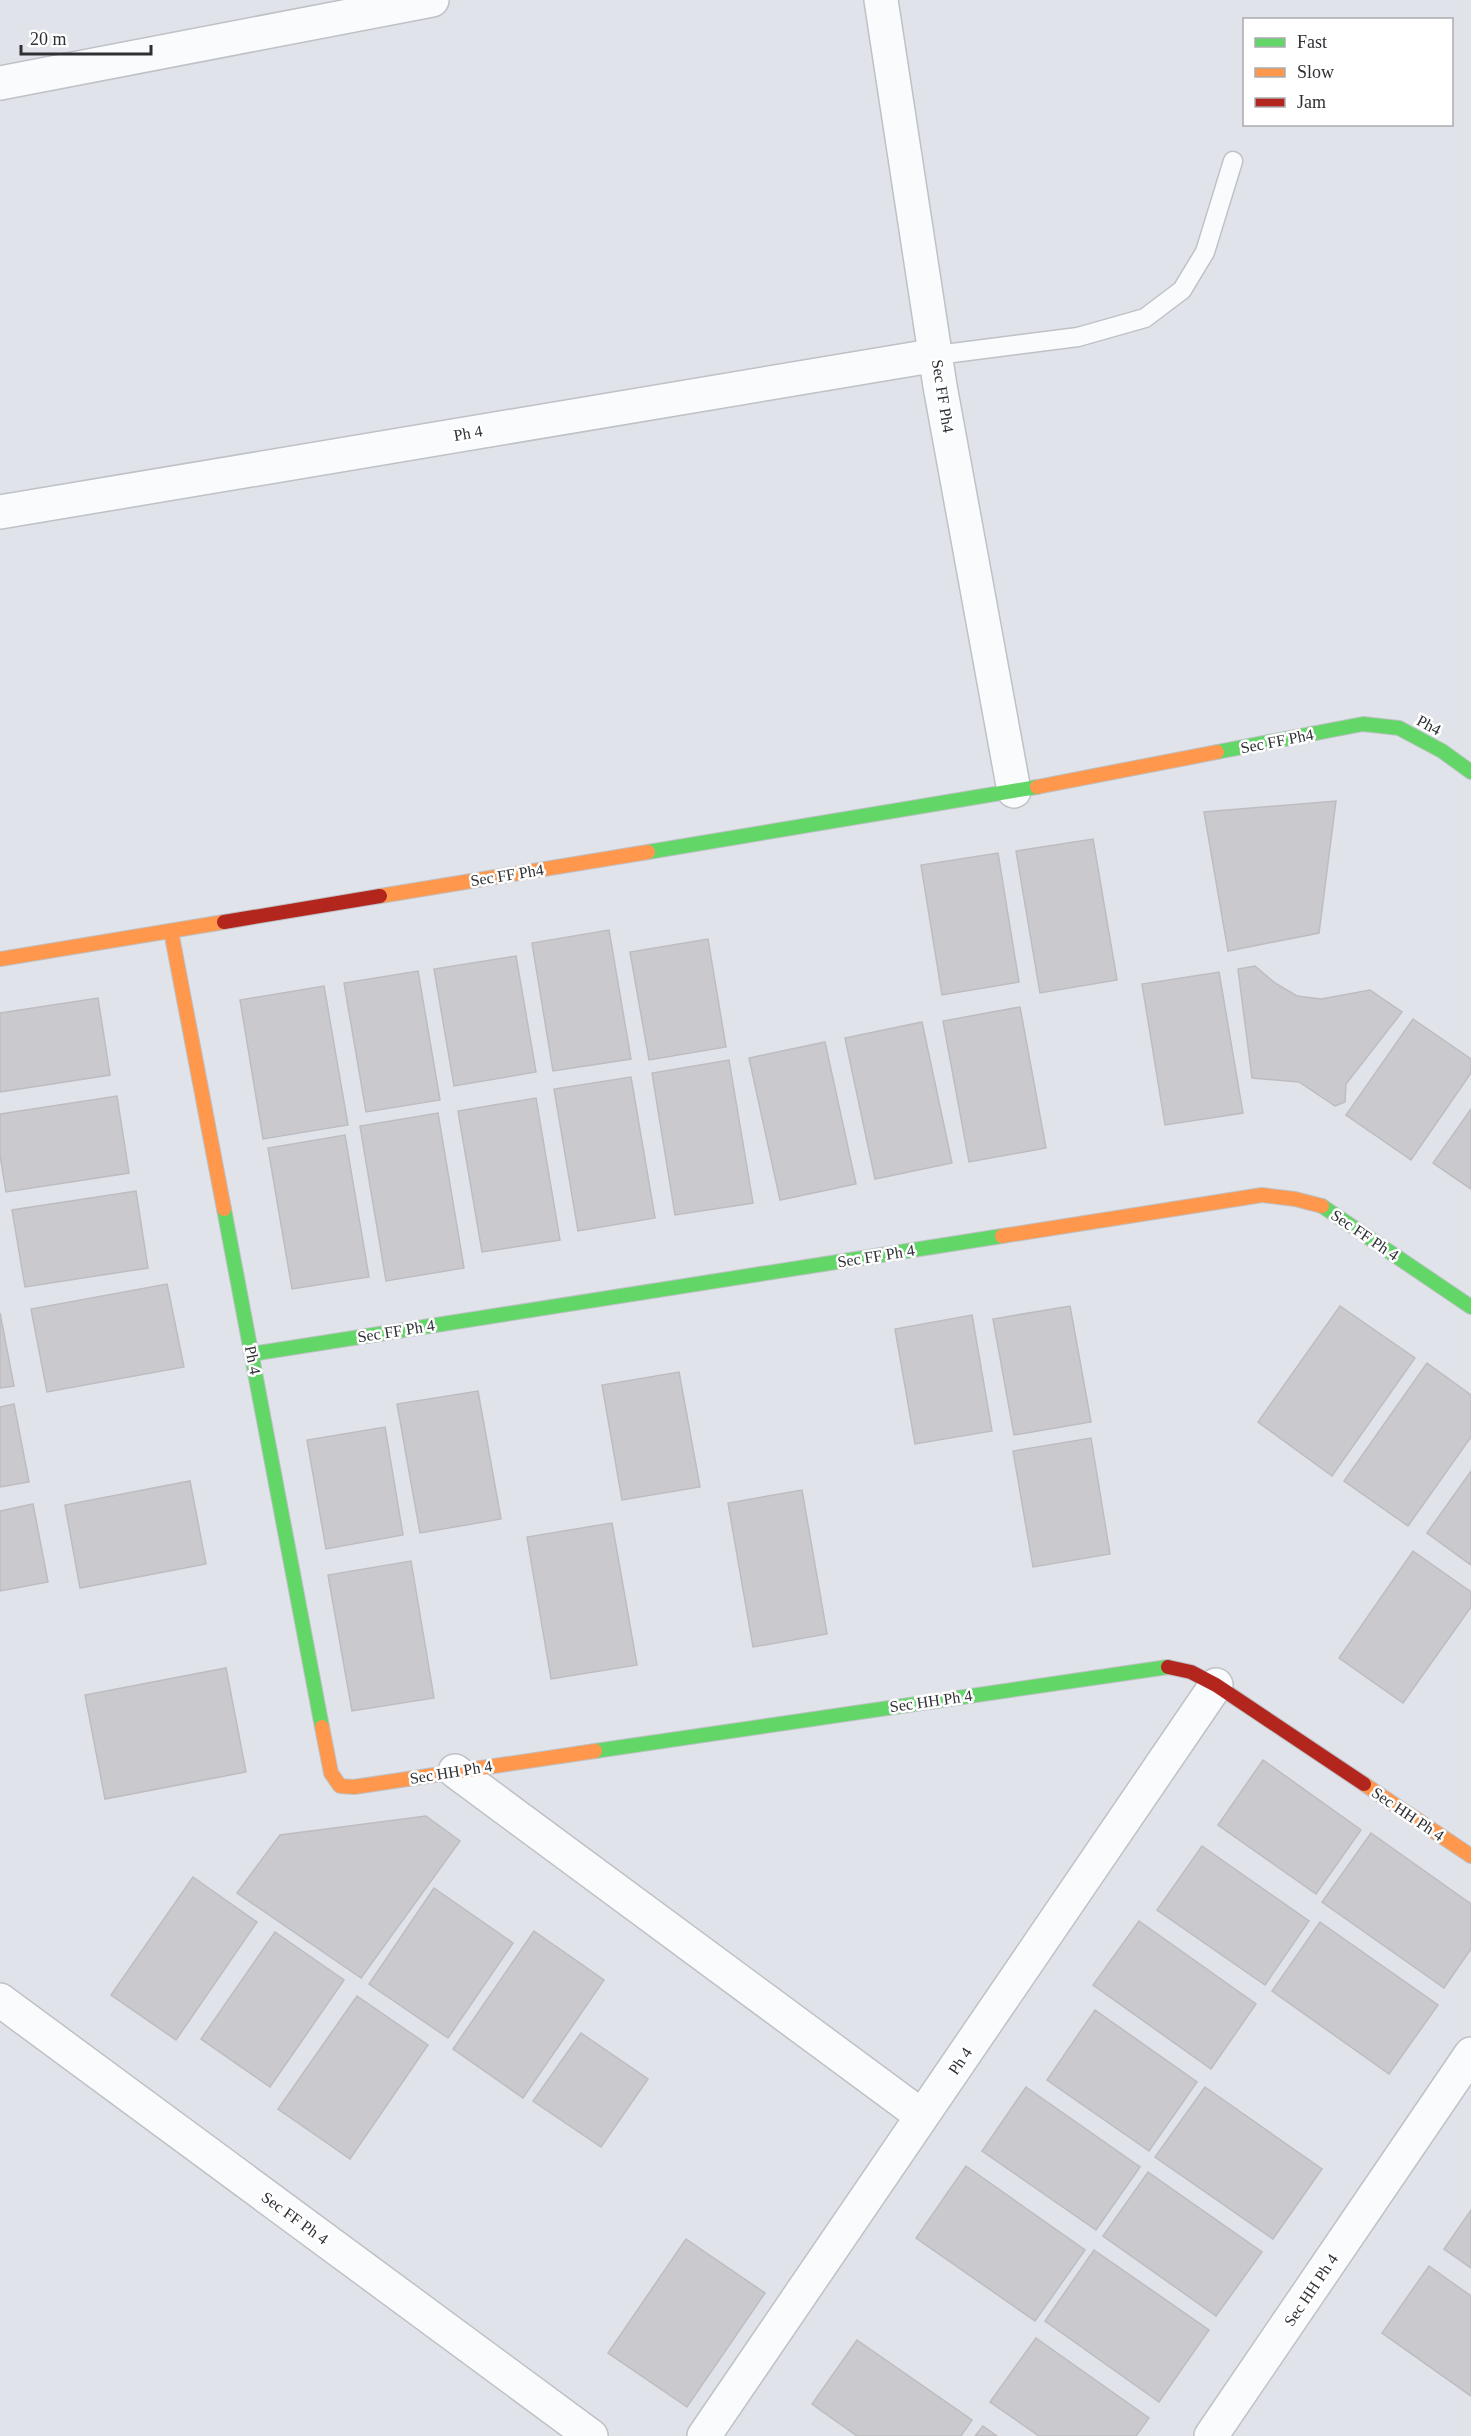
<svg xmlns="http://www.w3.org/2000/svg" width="1471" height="2436" font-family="'Times New Roman',serif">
	<rect width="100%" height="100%" fill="#e0e3ea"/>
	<!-- building -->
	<path fill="#cacace" stroke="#bdbcc1" stroke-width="1.5" d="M1336 801 1319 933 1228 951 1204 812Z
		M1093 839 1117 980 1040 993 1016 851Z
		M998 853 1019 982 942 995 921 865Z
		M609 930 631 1059 553 1071 532 943Z
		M708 939 726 1047 649 1060 630 952Z
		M516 956 536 1072 454 1086 434 969Z
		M1255 966 1275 983 1297 996 1321 999 1370 990 1402 1012 1346 1084 1345 1102 1335 1106 1299 1082 1252 1078 1238 969Z
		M418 971 440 1100 366 1112 344 983Z
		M1219 972 1243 1113 1165 1125 1142 984Z
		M324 986 348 1125 263 1139 240 1000Z
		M98 998 110 1075 0 1092V1013Z
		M1020 1007 1046 1148 969 1162 943 1021Z
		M1413 1019 1471 1059V1073L1411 1160 1346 1115Z
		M922 1022 952 1163 875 1179 845 1038Z
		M825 1042 856 1184 780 1200 749 1058Z
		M729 1060 753 1203 675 1215 652 1073Z
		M631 1077 655 1218 578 1231 554 1089Z
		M117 1096 129 1173 6 1192 0 1155V1114Z
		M536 1098 560 1240 482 1252 458 1111Z
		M1471 1109V1189L1433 1163Z
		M438 1113 464 1268 386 1281 360 1126Z
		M345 1135 369 1277 292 1289 268 1148Z
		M136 1191 148 1268 25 1287 12 1210Z
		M167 1284 184 1367 47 1392 31 1309Z
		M1070 1306 1091 1422 1014 1435 993 1319Z
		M1340 1306 1415 1358 1332 1476 1258 1422Z
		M0 1313 14 1386 0 1388Z
		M972 1315 992 1431 915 1444 895 1329Z
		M1427 1363 1471 1395V1437L1408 1526 1344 1481Z
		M679 1372 700 1487 622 1500 602 1385Z
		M478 1391 501 1519 420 1533 397 1404Z
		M14 1404 29 1482 0 1487V1407Z
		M385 1427 403 1535 326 1549 307 1440Z
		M1091 1438 1110 1554 1033 1567 1013 1451Z
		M1471 1471V1565L1427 1533Z
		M190 1481 206 1564 80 1588 65 1505Z
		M802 1490 827 1634 753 1647 728 1503Z
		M33 1504 48 1582 0 1591V1511Z
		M612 1523 637 1665 551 1679 527 1537Z
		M1413 1551 1471 1592V1607L1403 1703 1339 1658Z
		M411 1561 434 1698 352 1711 328 1575Z
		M226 1668 246 1772 105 1799 85 1695Z
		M1263 1760 1361 1830 1316 1894 1218 1825Z
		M426 1816 460 1841 361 1978 237 1893 280 1835Z
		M1371 1833 1471 1904V1949L1444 1988 1322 1902Z
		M1202 1846 1309 1921 1265 1985 1157 1910Z
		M193 1877 257 1922 176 2040 111 1995Z
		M434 1888 513 1943 448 2038 369 1984Z
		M1139 1921 1256 2004 1211 2069 1093 1985Z
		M1320 1922 1438 2005 1389 2074 1272 1991Z
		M534 1931 604 1980 523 2098 453 2049Z
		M275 1932 344 1980 270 2087 201 2039Z
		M357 1996 428 2045 350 2159 278 2109Z
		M1095 2010 1197 2082 1149 2151 1047 2080Z
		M581 2033 648 2079 601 2147 533 2101Z
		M1026 2087 1140 2167 1096 2230 982 2151Z
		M1205 2087 1322 2169 1273 2239 1155 2157Z
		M966 2166 1085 2250 1035 2321 916 2238Z
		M1148 2172 1262 2252 1216 2316 1103 2236Z
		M1471 2210V2268L1444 2249Z
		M686 2239 765 2293 687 2407 608 2353Z
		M1094 2250 1209 2330 1159 2402 1045 2321Z
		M1429 2266 1471 2296V2396L1382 2333Z
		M1036 2338 1149 2418 1136 2436H1039L990 2402Z
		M857 2340 972 2420 961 2436H857L812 2404Z
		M983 2426 997 2436H975Z"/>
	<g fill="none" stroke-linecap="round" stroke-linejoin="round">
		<!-- lane casing -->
		<g stroke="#bec1c5" stroke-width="21">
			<path id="lane" d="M937 355 1078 337 1145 318 1182 290 1205 252 1233 161"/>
		</g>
		<!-- street casing -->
		<g stroke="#bec1c5" stroke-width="36">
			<path id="street" d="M881 0 940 386 1014 791
				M0 83 432 0
				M0 512 937 355
				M455 1771 922 2116
				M0 2000 591 2436
				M704 2436 1216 1685
				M1211 2436 1471 2054"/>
		</g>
		<!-- fast casing -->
		<g stroke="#bec1c5" stroke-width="16">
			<path id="fast" d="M1217 752 1363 724 1399 728 1442 751 1471 772
				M648 852 1037 787
				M1322 1206 1471 1307
				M224 1209 322 1727
				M252 1354 1002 1236
				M595 1751 1168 1667"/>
		</g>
		<!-- slow casing -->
		<g stroke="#bec1c5" stroke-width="16">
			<path id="slow" d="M1037 787 1217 752
				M380 896 648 852
				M171 931 224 1209
				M0 959 224 922
				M1002 1236 1262 1195 1295 1199 1322 1206
				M322 1727 331 1773 340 1786 354 1787 595 1751
				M1364 1784 1471 1856"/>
		</g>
		<!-- jam casing -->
		<g stroke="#bec1c5" stroke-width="16">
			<path id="jam" d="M224 922 380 896
				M1168 1667 1191 1672 1216 1685 1364 1784"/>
		</g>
		<!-- lane -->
		<use href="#lane" stroke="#fafbfc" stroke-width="18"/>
		<!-- street -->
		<use href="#street" stroke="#fafbfc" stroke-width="33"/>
		<!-- fast -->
		<use href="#fast" stroke="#63d668" stroke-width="14"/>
		<!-- slow -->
		<use href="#slow" stroke="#ff974d" stroke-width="14"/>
		<!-- jam -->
		<use href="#jam" stroke="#b3261e" stroke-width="14"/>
	</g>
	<g text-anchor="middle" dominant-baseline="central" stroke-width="5" stroke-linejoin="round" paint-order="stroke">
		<!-- street labels -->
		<g font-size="16" fill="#2e3034" stroke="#fff">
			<text transform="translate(943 396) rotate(81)">Sec FF Ph4</text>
			<text transform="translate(468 433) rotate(-10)">Ph 4</text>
			<text transform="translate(1429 725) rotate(28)">Ph4</text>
			<text transform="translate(1277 741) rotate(-11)">Sec FF Ph4</text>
			<text transform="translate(507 875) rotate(-9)">Sec FF Ph4</text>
			<text transform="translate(1365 1235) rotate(34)">Sec FF Ph 4</text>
			<text transform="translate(876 1256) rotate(-9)">Sec FF Ph 4</text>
			<text transform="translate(396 1331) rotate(-9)">Sec FF Ph 4</text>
			<text transform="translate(253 1360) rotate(79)">Ph 4</text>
			<text transform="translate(931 1701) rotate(-8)">Sec HH Ph 4</text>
			<text transform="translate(451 1772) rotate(-9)">Sec HH Ph 4</text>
			<text transform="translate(1408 1814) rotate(34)">Sec HH Ph 4</text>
			<text transform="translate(960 2061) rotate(-56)">Ph 4</text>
			<text transform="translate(295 2218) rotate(36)">Sec FF Ph 4</text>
			<text transform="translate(1311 2290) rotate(-56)">Sec HH Ph 4</text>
		</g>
	</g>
	<!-- legend -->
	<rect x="1243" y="18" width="210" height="108" fill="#ffffff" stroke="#abacae" stroke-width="1.5"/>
	<rect x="1255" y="38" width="30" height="9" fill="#63d668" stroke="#abacae" stroke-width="1.5"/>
	<text x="1297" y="48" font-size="18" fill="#2e3034">Fast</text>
	<rect x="1255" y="68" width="30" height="9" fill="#ff974d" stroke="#abacae" stroke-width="1.5"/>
	<text x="1297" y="78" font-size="18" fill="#2e3034">Slow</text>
	<rect x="1255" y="98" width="30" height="9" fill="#b3261e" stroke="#abacae" stroke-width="1.5"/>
	<text x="1297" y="108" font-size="18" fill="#2e3034">Jam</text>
	<!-- scale -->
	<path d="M21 45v9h130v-9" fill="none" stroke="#2e3034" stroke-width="3"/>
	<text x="30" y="45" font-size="18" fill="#2e3034" stroke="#ffffff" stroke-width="4.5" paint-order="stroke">20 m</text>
</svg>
